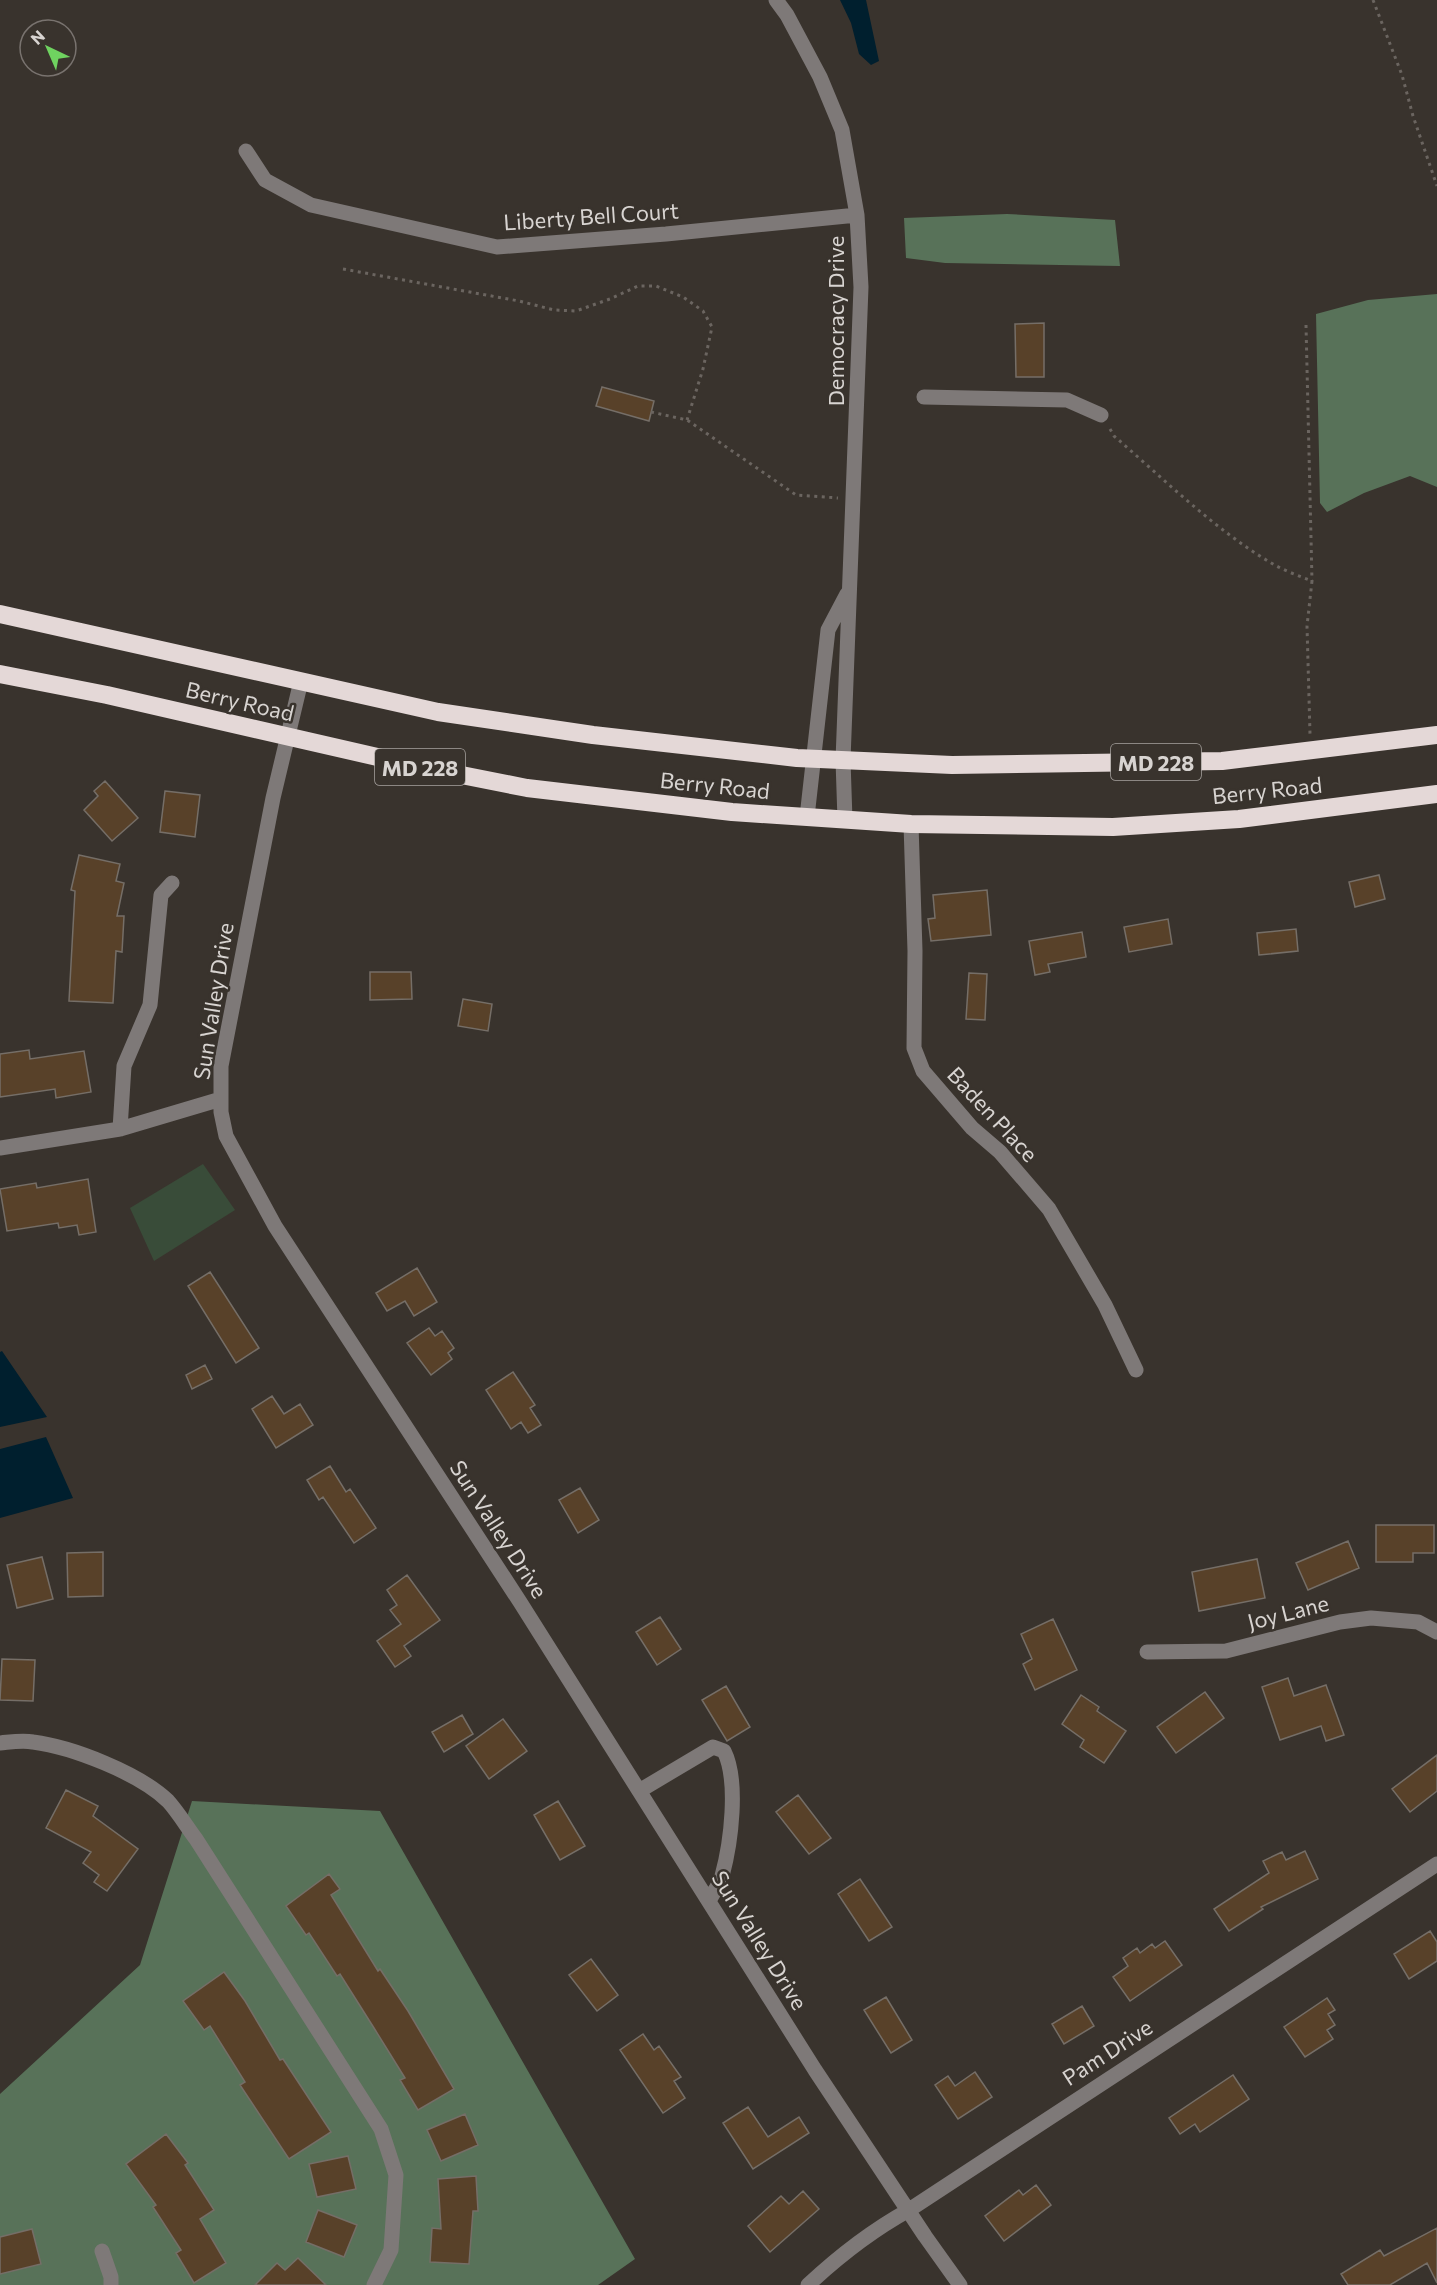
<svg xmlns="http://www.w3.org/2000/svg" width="1437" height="2285" font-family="Commissioner,sans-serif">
	<rect width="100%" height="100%" fill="#39332d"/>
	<!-- green -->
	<path fill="#394c39" d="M203 1164 235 1210 154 1261 130 1208Z"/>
	<!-- forest -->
	<path fill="#587259" d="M1007 214 1115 220 1120 266 945 263 906 258 904 218Z
		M1437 294V487L1410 476 1364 493 1327 512 1320 503 1316 314 1368 300Z
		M192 1801 380 1811 635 2259 598 2285H0V2094L140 1965Z"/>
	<!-- water -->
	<path fill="#001f2e" d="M840 0H866L879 61 871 65 859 54 851 23Z
		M2 1351 47 1417 0 1427V1352Z
		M46 1437 73 1498 0 1518V1449Z"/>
	<!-- building -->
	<path fill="#584129" stroke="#756e67" stroke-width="1.5" d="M1044 323V377H1016L1015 324Z
		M602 387 654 401 649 421 596 406Z
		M105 781 138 818 112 841 84 810 98 796 94 791Z
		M165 791 200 795 195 837 160 832Z
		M79 855 120 864 116 881 124 883 117 916H124L122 952 116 951 113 1003 69 1001 75 891 71 890Z
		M1379 875 1385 899 1355 907 1349 882Z
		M987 890 991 935 931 941 928 919 935 918 933 895Z
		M1168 919 1172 944 1129 952 1124 927Z
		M1296 929 1298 951 1259 955 1257 933Z
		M1082 932 1086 957 1048 964 1050 972 1035 975 1029 941Z
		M370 972H411L412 999 370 1000Z
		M969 973 987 974 985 1020 966 1019Z
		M463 999 492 1004 488 1031 458 1026Z
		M29 1050 30 1059 84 1051 91 1092 56 1098 55 1089 0 1097V1054Z
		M88 1179 96 1232 79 1235 77 1225 59 1228 58 1223 7 1231 0 1189 36 1183 37 1188Z
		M417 1268 437 1302 414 1316 405 1301 387 1311 376 1293Z
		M210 1272 259 1348 236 1363 188 1286Z
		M429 1328 435 1336 442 1331 454 1348 448 1353 452 1359 431 1375 407 1343Z
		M205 1365 212 1379 192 1389 186 1375Z
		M513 1372 535 1405 530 1408 541 1425 528 1433 521 1422 511 1429 486 1390Z
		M272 1396 284 1414 300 1404 313 1425 276 1448 252 1409Z
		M330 1466 346 1492 350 1489 376 1528 354 1543 323 1497 319 1500 307 1480Z
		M580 1488 599 1520 578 1533 559 1500Z
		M1376 1525H1434V1553H1413V1562H1376Z
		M1348 1541 1359 1568 1308 1590 1296 1563Z
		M103 1552V1596L68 1597 67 1553Z
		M42 1557 53 1599 17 1608 7 1565Z
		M1257 1559 1265 1598 1199 1611 1192 1572Z
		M407 1575 440 1620 404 1646 411 1656 395 1667 377 1641 401 1624 390 1610 397 1605 387 1590Z
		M660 1617 681 1649 657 1665 636 1632Z
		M1053 1619 1077 1670 1035 1690 1023 1664 1032 1659 1021 1634Z
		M2 1659 35 1660 33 1701 0 1700Z
		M1288 1678 1294 1696 1326 1685 1344 1735 1326 1741 1321 1726 1280 1740 1262 1687Z
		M726 1686 750 1727 727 1741 702 1700Z
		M1205 1692 1224 1718 1176 1753 1157 1727Z
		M1081 1695 1099 1707 1097 1711 1126 1731 1104 1763 1080 1747 1084 1740 1062 1724Z
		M462 1715 473 1734 444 1752 432 1732Z
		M503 1719 527 1751 489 1779 466 1746Z
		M1437 1755V1791L1410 1812 1392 1789Z
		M66 1790 98 1806 93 1816 138 1849 107 1891 94 1882 99 1875 83 1863 91 1852 46 1828Z
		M798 1795 831 1838 809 1854 776 1812Z
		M558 1801 585 1846 560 1860 534 1815Z
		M1305 1851 1318 1879 1261 1907 1263 1909 1229 1931 1214 1909 1269 1873 1263 1861 1282 1852 1286 1860Z
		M329 1874 340 1889 331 1895 378 1971 380 1969 408 2011 454 2089 418 2110 400 2080 405 2078 374 2028 340 1974 337 1976 309 1933 306 1935 286 1906Z
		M860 1879 892 1927 869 1941 838 1894Z
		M1430 1931 1437 1942V1961L1409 1979 1394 1954Z
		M1165 1941 1182 1965 1130 2001 1113 1977 1128 1966 1123 1958 1137 1948 1140 1953 1152 1944 1155 1948Z
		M591 1959 618 1995 597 2011 569 1975Z
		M224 1972 245 2001 280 2060 283 2059 331 2132 289 2159 240 2085 245 2082 210 2026 204 2030 183 2001Z
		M886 1997 912 2040 891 2053 864 2010Z
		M1327 1998 1335 2010 1328 2014 1335 2025 1327 2030 1333 2039 1305 2057 1284 2027Z
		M1082 2006 1094 2026 1064 2044 1052 2024Z
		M643 2034 654 2050 659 2046 681 2077 674 2081 685 2098 663 2113 620 2050Z
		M975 2072 992 2097 958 2119 935 2085 948 2076 955 2086Z
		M1233 2075 1249 2099 1200 2132 1195 2124 1180 2134 1169 2118Z
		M748 2107 768 2137 799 2117 809 2133 753 2169 723 2123Z
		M465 2114 478 2145 441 2161 427 2130Z
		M166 2134 188 2163 185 2165 214 2210 200 2219 226 2263 194 2283 176 2253 181 2250 153 2207 156 2205 126 2164Z
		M348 2156 356 2189 317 2197 309 2164Z
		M476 2176 478 2211H473L469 2264 430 2262 432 2228 441 2229 438 2179Z
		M1036 2185 1051 2205 1004 2241 985 2216 1019 2190 1023 2195Z
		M803 2191 819 2209 770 2252 748 2226 781 2196 789 2204Z
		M318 2210 357 2225 344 2257 306 2242Z
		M1437 2228V2283L1427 2263 1390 2285H1348L1341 2274 1380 2250 1384 2256Z
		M32 2229 41 2264 0 2274V2237Z
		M298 2258 326 2285H255L277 2263 285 2270Z"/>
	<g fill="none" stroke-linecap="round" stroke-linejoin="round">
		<!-- path -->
		<path stroke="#6b6560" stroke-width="3" stroke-dasharray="3 4.5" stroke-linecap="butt" d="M1373 0 1402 75 1413 116 1437 186
			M343 269 519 301 554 310 576 311 610 299 638 286H656L683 297 703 311 712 327 703 369 687 420
			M1306 325 1312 581
			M651 412 687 420 796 495 838 498
			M1110 429 1114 436C1164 479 1216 531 1273 564 1285 571 1299 576 1312 581L1307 626 1310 734"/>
		<!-- minor -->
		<path stroke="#7e7978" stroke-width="15" d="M776 0 787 15 820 77 842 130 857 215 861 287 843 760 845 820
			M246 151 265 180 311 205 497 247 666 234 857 215
			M924 397 1067 400 1101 415
			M301 681 273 798 221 1066V1112L226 1136 275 1226 520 1602 815 2070 925 2236 960 2285
			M807 817 828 630 847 594
			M911 824 915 951 914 1048 923 1071 972 1128 1000 1152 1049 1209 1105 1305 1136 1370
			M120 1129 124 1066 150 1005 161 895 172 883
			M0 1148 120 1129 221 1099
			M1147 1652 1226 1651 1340 1622 1371 1618 1418 1622 1437 1632
			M0 1743C11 1742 22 1740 33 1742 72 1747 139 1773 168 1801 178 1812 187 1827 196 1839L381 2129 396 2175 391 2250 374 2285
			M639 1791 713 1747 724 1751C739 1781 731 1843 722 1876 719 1885 713 1893 709 1901
			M102 2251 111 2277V2285
			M808 2285C839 2256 871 2231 909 2210L1437 1864"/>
		<!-- highway -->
		<path stroke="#e4d8d7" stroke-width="18" d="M0 614 438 712 593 735 797 758 952 765 1222 761 1437 735
			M0 674 107 695 421 767 527 788 732 812 911 824 1113 827 1239 819 1437 794"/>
	</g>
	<g text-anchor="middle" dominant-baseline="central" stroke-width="5" stroke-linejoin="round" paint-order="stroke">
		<!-- shield labels -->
		<g fill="#39332d" stroke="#a8a4a0" stroke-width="1.5">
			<rect x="1111" y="744" width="90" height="36" rx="4.5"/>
			<rect x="375" y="749" width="90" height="36" rx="4.5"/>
		</g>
		<g font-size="21" font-weight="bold" fill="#d8d4d1">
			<text x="1156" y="762">MD 228</text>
			<text x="420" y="767">MD 228</text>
		</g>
		<!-- street labels -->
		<g font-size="22" fill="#d8d4d1" stroke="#39332d">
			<text transform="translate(591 216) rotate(-4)">Liberty Bell Court</text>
			<text transform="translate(835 321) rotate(-90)">Democracy Drive</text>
			<text transform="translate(240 701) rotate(13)">Berry Road</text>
			<text transform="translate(715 785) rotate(6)">Berry Road</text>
			<text transform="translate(1267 790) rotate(-6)">Berry Road</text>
			<text transform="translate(213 1001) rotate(-81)">Sun Valley Drive</text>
			<text transform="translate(993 1114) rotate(47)">Baden Place</text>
			<text transform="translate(499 1529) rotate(57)">Sun Valley Drive</text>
			<text transform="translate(1288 1612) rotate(-14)">Joy Lane</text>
			<text transform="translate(760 1940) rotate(58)">Sun Valley Drive</text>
			<text transform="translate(1107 2052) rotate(-33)">Pam Drive</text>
		</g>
	</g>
	<!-- north arrow -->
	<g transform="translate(48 48) rotate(316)"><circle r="28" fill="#39332d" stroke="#79736f" stroke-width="1.5"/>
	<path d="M0-4.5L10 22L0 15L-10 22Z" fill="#6fd360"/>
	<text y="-9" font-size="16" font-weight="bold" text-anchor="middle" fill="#d8d4d1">N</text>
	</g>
</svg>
